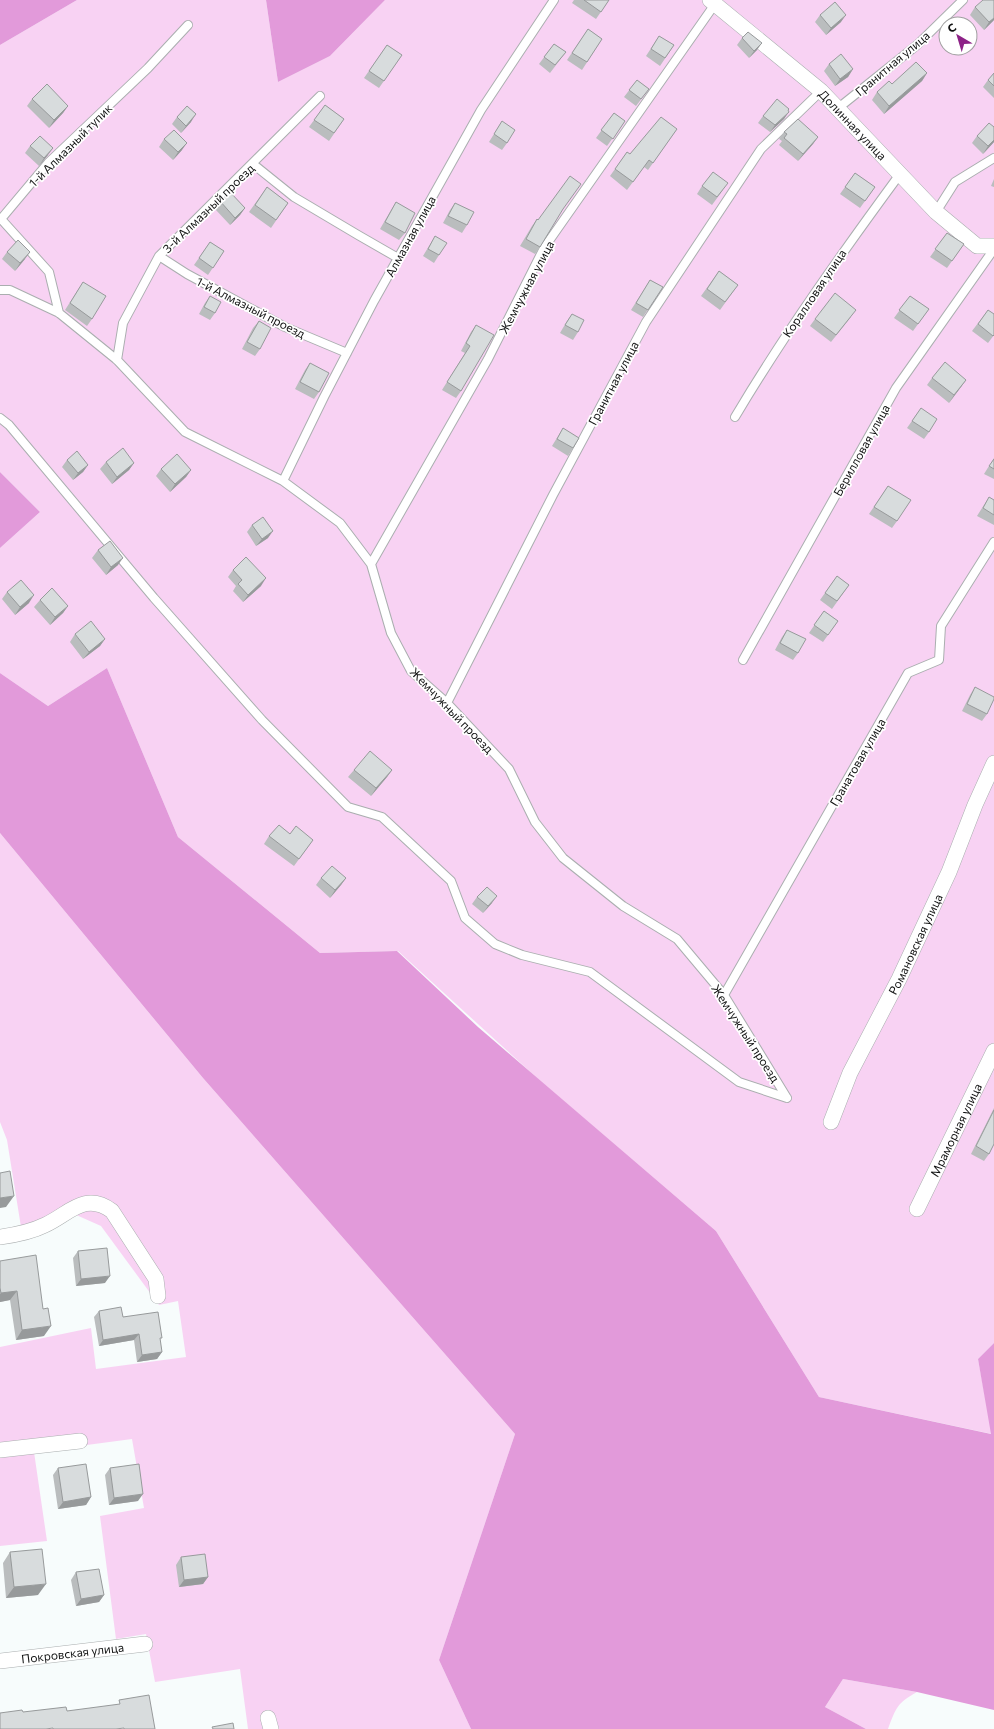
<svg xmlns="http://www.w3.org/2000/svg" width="994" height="1729" font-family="Commissioner,sans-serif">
	<rect width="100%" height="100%" fill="#f7fcfc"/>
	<!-- green -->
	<path fill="#f8d2f3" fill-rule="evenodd" d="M77 0H266L278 82 330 56 385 0H994V1343L978 1359 992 1434 819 1397 716 1231 537 1078 398 951 320 953 178 837 107 668 48 706 0 673V548L40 512 0 472V45ZM946 24H970V48H946Z
		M0 833 203 1078 515 1434 439 1660 471 1729H248L240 1669 155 1682 146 1634 116 1639 100 1516 144 1508 132 1439 34 1452 47 1541 0 1546V1347L91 1328 96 1369 186 1357 178 1301 159 1305 101 1226 74 1214 44 1220 21 1227 7 1140 0 1122Z
		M843 1679 917 1692C897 1703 896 1708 888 1729H866L825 1707Z"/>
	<!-- forest -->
	<path fill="#e29ada" d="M0 0H77L0 45Z
		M266 0H385L330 56 278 82Z
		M0 472 40 512 0 548Z
		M107 668 178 837 320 953 397 951 478 1027 716 1231 819 1397 991 1434 978 1359 994 1343V1710L917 1692 843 1679 825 1707 866 1729H471L439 1660 515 1434 203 1078 0 833V673L48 706Z"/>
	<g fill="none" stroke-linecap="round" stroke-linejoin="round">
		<!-- service casing -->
		<g stroke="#aaaeaf" stroke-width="10">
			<path id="service" d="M837 109 917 45 963 0
				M253 164 294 197 358 235 398 258
				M936 212 955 182 994 158
				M159 256 187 274 285 327 347 353
				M0 290H10L59 313 117 360 185 432 283 481 340 523 371 564 391 633 411 671 447 703 509 769 535 822 563 858 623 906 677 939 724 995 787 1098
				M59 313 49 272 1 219 48 163 148 68 188 25
				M117 360 123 323 159 256 320 96
				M735 417C785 333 842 253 900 174
				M0 418 9 425 154 598 262 720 348 807 382 817 451 881 465 918 495 944 522 955 590 972 739 1082 787 1098
				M283 481 324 397 374 301 481 110 554 0
				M371 564 488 359 544 248 715 4
				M743 660 896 388 994 249
				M447 703 553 495 646 322 761 149 821 91
				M724 995 908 673 939 660 941 626 994 542"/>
		</g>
		<!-- minor casing -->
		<g stroke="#aaaeaf" stroke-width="16">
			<g id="minor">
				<path id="s1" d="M710 0 821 91 936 212 977 246H994"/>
				<path id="s2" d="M831 1122 850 1073 899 979 949 872 975 805 994 763"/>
				<path id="s3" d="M917 1209 994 1051"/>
				<path d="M0 1237C15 1235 31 1232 45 1225 69 1214 85 1191 112 1211L156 1279 158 1296"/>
				<path d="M0 1450 80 1441"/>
				<path id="s4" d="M0 1661 145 1644"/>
				<path d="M268 1718 271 1729"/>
			</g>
		</g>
		<!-- service -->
		<use href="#service" stroke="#fff" stroke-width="8"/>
		<!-- minor -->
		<use href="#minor" stroke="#fff" stroke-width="15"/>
	</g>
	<!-- wall -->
	<path fill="#babdbe" d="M574 0H609L596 19 572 3Z
		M975 7 994 20 984 30 970 15Z
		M820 15 841 22 826 35 815 22Z
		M588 29 602 39 582 70 567 60Z
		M659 36 674 45 660 66 646 56Z
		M742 38 757 50 749 58 737 45Z
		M554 44 566 52 550 73 539 64Z
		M387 45 402 55 379 88 364 78Z
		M829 64 853 69 848 77 835 86 824 71Z
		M927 73 922 81 884 114 872 100 877 92 892 84Z
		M994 73V98L983 87 988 80Z
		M637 80 649 89 636 106 624 97Z
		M32 99 68 106 63 113 49 128 27 106Z
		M325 105 344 119 329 141 309 127Z
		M788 110 784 119 770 132 758 123 763 116Z
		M614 113 625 121 607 146 596 138Z
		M177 117 191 122 181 133 172 124Z
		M502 121 507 143 502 150 489 142Z
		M994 127V142L983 154 972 143 977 136Z
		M677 129 648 170 644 167 627 190 610 176 627 152 630 154Z
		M784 132 818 137 813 144 798 161 779 145 782 141 779 139Z
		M164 139 182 150 173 160 159 147Z
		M30 146 48 155 39 166 25 153Z
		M855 173 875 187 860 208 840 194Z
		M994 179V187L991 186Z
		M702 186 723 190 712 205 697 194Z
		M267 187 288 203 271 228 249 212Z
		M220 201 245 208 240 215 230 225 215 209Z
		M396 202 405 233 399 240 380 229 391 210Z
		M455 203 467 225 462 233 443 223 450 210Z
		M562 210 540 247 535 254 520 246 532 226 537 219 538 220Z
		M947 233 964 244 947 268 930 257Z
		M435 236 439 255 434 263 423 256Z
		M210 242 224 251 208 275 194 265Z
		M7 252 25 259 15 271 2 259Z
		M719 271 738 285 720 310 701 296Z
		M650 280 663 287 643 317 631 310Z
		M83 282 92 319 87 326 65 310Z
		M210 296 215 313 210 320 199 314 205 303Z
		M910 296 929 309 913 331 894 318Z
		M988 310 994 335 988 343 972 331Z
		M572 314 578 332 573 340 560 333 567 321Z
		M851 317 831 342 810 326 815 319Z
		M259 321 260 349 255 356 242 349 253 328Z
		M476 325 461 391 456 398 442 390 465 353 461 351 471 332Z
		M310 363 319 392 314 399 295 389 305 370Z
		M932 378 966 380 949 403 927 385Z
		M921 408 929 432 924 439 907 428Z
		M563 428 573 448 568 456 552 446Z
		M994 458V479L984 474Z
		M67 460 88 465 83 472 73 480 62 467Z
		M106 462 134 463 129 470 112 484 100 469Z
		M161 469 191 470 186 477 170 492 156 476Z
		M888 486 897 521 892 528 869 514Z
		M989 497 994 500V525L977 516Z
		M252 525 268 538 256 546 247 532Z
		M98 550 118 565 106 575 92 558Z
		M233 570 261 586 243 602 233 591 236 586 228 577Z
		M837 576 849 585 832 609 820 600Z
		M7 592 29 603 15 615 2 599Z
		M40 600 68 606 63 613 50 625 34 607Z
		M824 611 838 621 823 642 809 633Z
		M787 630 798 653 793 660 775 650 782 637Z
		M75 634 105 639 100 646 83 659 70 642Z
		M975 687 987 714 982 721 962 711 970 695Z
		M354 770H392L387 777 371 796 348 777Z
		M269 836 313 840 294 866 264 844Z
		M321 878H346L341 885 330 898 316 885Z
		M477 897 492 903 483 913 472 904Z
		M994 1108V1144L989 1154 984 1161 971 1154Z
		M78 1251 105 1283 76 1286 73 1258Z
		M0 1261 44 1336 16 1340 10 1300 0 1302Z
		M99 1311 123 1317 160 1340 162 1352 157 1359 137 1362 134 1340 99 1346 94 1317Z
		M58 1468 91 1497 86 1505 58 1509 53 1475Z
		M110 1468 138 1501 109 1505 105 1475Z
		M10 1552 38 1595 6 1598 3 1563Z
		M181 1557 208 1577 203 1584 179 1587 176 1565Z
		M76 1572 104 1595 99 1602 76 1606 71 1580Z"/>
	<!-- shaded-wall -->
	<path fill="#979a9b" d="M846 15 841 22 826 35 831 28Z
		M994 18V20L984 30 989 22Z
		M762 43 757 50 749 58 754 51Z
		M853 69 848 77 835 86 840 79Z
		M927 73 922 81 884 114 889 106Z
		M68 106 63 113 49 128 54 120Z
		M789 112 784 119 770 132 775 125Z
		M196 114 191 122 181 133 186 126Z
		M818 137 813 144 798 161 803 154Z
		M994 140V142L983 154 988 146Z
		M187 143 182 150 173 160 178 152Z
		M53 148 48 155 39 166 44 158Z
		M245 208 240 215 230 225 235 218Z
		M30 252 25 259 15 271 20 263Z
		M966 380 961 387 949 403 954 395Z
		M134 463 129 470 112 484 117 477Z
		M88 465 83 472 73 480 78 473Z
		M191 470 186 477 170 492 175 484Z
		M273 531 268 538 256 546 262 539Z
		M123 558 118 565 106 575 111 567Z
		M266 578 261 586 243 602 248 595Z
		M34 595 29 603 15 615 20 607Z
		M68 606 63 613 50 625 55 617Z
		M105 639 100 646 83 659 89 652Z
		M392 770 387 777 371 796 376 788Z
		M346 878 341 885 330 898 335 890Z
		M497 896 492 903 483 913 488 906Z
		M14 1196 6 1207 0 1208V1198Z
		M110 1276 105 1283 76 1286 81 1279Z
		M17 1291 10 1300 0 1302V1294L1 1293Z
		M51 1326 44 1336 16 1340 22 1330Z
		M139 1334 134 1340 99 1346 103 1340Z
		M162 1352 157 1359 137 1362 142 1355Z
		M143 1494 138 1501 109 1505 114 1498Z
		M91 1497 86 1505 58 1509 63 1502Z
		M208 1577 203 1584 179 1587 184 1580Z
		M46 1584 38 1595 6 1598 14 1587Z
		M104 1595 99 1602 76 1606 81 1599Z"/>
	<!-- building -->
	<path fill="#d8dcdd" stroke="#979a9b" d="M584 0H609L601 12Z
		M983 0H994V18L989 22 975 7Z
		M835 2 846 15 831 28 820 15Z
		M588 29 602 39 587 62 572 53Z
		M748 32 762 43 754 51 742 38Z
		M659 36 674 45 665 58 651 49Z
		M554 44 566 52 555 65 544 57Z
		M387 45 402 55 384 81 369 71Z
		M841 54 853 69 840 79 829 64Z
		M916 62 927 73 889 106 877 92 889 81 892 84Z
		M994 73V86L988 80Z
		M637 80 649 89 641 99 629 90Z
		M47 84 68 106 54 120 32 99Z
		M777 99 789 109 788 110 789 112 775 125 763 116Z
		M325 105 344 119 334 133 314 120Z
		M187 106 196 114 186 126 177 117Z
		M614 113 625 121 613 139 601 130Z
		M661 117 677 129 653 163 649 160 633 182 615 169 627 152 630 154Z
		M798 119 818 137 803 154 784 138 787 134 784 132Z
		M502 121 515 130 507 143 494 134Z
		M989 123 994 127V140L988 146 977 136Z
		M174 130 187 143 178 152 164 139Z
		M40 136 53 148 44 158 30 146Z
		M713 172 728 183 717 197 702 186Z
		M855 173 875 187 865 201 845 187Z
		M570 176 581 184 563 209 540 247 526 239 537 219 538 220Z
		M267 187 288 203 276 220 255 205Z
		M230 192 245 208 235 218 220 201Z
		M396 202 415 213 405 233 385 222Z
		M455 203 474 212 467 225 448 216Z
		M947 233 964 244 952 261 935 249Z
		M435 236 447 243 439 255 428 249Z
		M18 240 30 252 20 263 7 252Z
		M210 242 224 251 213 268 199 258Z
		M719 271 738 285 725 302 707 289Z
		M650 280 663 287 648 310 636 303Z
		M83 282 106 296 92 319 70 303Z
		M835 293 856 310 836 335 815 319Z
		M210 296 221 302 215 313 204 307Z
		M910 296 929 309 918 324 899 310Z
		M988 310 994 314V335L993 336 978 324Z
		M572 314 584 320 578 332 565 325Z
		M259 321 271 328 260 349 247 342Z
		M476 325 494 335 461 391 447 382 470 346 466 343Z
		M945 362 966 380 954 395 932 378Z
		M310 363 329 373 319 392 300 382Z
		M921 408 937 419 929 432 912 421Z
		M563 428 579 438 573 448 557 439Z
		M123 448 134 463 117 477 106 462Z
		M77 451 88 465 78 473 67 460Z
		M177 454 191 470 175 484 161 469Z
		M994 459V469L989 466Z
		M888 486 911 500 897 521 874 507Z
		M989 497 994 500V515L983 508Z
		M263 517 273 531 262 539 252 525Z
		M110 541 123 558 111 567 98 550Z
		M246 557 266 578 248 595 238 584 242 580 233 570Z
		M837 576 849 585 837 601 825 593Z
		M21 580 34 595 20 607 7 592Z
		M52 588 68 606 55 617 40 600Z
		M824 611 838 621 828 635 814 625Z
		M91 621 105 639 89 652 75 634Z
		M787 630 806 639 798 653 780 643Z
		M975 687 994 697V699L987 714 967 704Z
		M370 751 392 770 376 788 354 770Z
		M279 825 290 834 296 826 313 840 299 859 269 836Z
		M332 866 346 878 335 890 321 878Z
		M487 887 497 896 488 906 477 897Z
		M994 1110V1144L989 1154 976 1146Z
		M10 1171 14 1196 0 1198V1173Z
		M107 1248 110 1276 81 1279 78 1251Z
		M36 1255 43 1309 48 1308 51 1326 22 1330 17 1291 1 1293 0 1288V1261Z
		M121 1307 123 1317 158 1312 162 1338H160L162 1352 142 1355 139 1334 103 1340 99 1311Z
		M86 1464 91 1497 63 1502 58 1468Z
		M139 1464 143 1494 114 1498 110 1468Z
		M42 1549 46 1584 14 1587 10 1552Z
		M205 1554 208 1577 184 1580 181 1557Z
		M99 1569 104 1595 81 1599 76 1572Z
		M149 1695 155 1729H124V1728L116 1729H53V1728L46 1729H0V1713L22 1710 23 1712 66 1707 67 1711 120 1704 119 1700Z
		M233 1723 234 1729H213L212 1727Z"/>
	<g text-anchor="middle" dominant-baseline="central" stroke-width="3.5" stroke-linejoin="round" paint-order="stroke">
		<!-- street labels -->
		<g font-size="12" fill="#111212" stroke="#fff">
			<text transform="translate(892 63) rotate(-40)">Гранитная улица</text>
			<text stroke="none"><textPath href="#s1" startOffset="190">Долинная улица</textPath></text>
			<text transform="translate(70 145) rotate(-45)">1-й Алмазный тупик</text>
			<text transform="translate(208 208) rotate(-44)">3-й Алмазный проезд</text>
			<text transform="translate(410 236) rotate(-61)">Алмазная улица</text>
			<text transform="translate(526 287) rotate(-62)">Жемчужная улица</text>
			<text transform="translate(814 293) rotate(-56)">Коралловая улица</text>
			<text transform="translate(251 307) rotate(27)">1-й Алмазный проезд</text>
			<text transform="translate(613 383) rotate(-62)">Гранитная улица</text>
			<text transform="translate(861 450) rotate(-61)">Берилловая улица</text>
			<text transform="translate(452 710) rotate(46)">Жемчужный проезд</text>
			<text transform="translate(857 762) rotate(-60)">Гранатовая улица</text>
			<text stroke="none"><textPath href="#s2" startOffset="197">Романовская улица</textPath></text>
			<text transform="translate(746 1033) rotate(57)">Жемчужный проезд</text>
			<text stroke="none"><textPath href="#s3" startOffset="88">Мраморная улица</textPath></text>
			<text stroke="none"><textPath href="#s4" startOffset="73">Покровская улица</textPath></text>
		</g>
	</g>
	<!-- north arrow -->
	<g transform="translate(958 36) rotate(322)"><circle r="19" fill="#ffffff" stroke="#a0a0a0"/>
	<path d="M0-3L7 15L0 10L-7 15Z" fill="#8d2287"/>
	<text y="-6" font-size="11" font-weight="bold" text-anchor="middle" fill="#111212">С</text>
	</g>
</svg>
